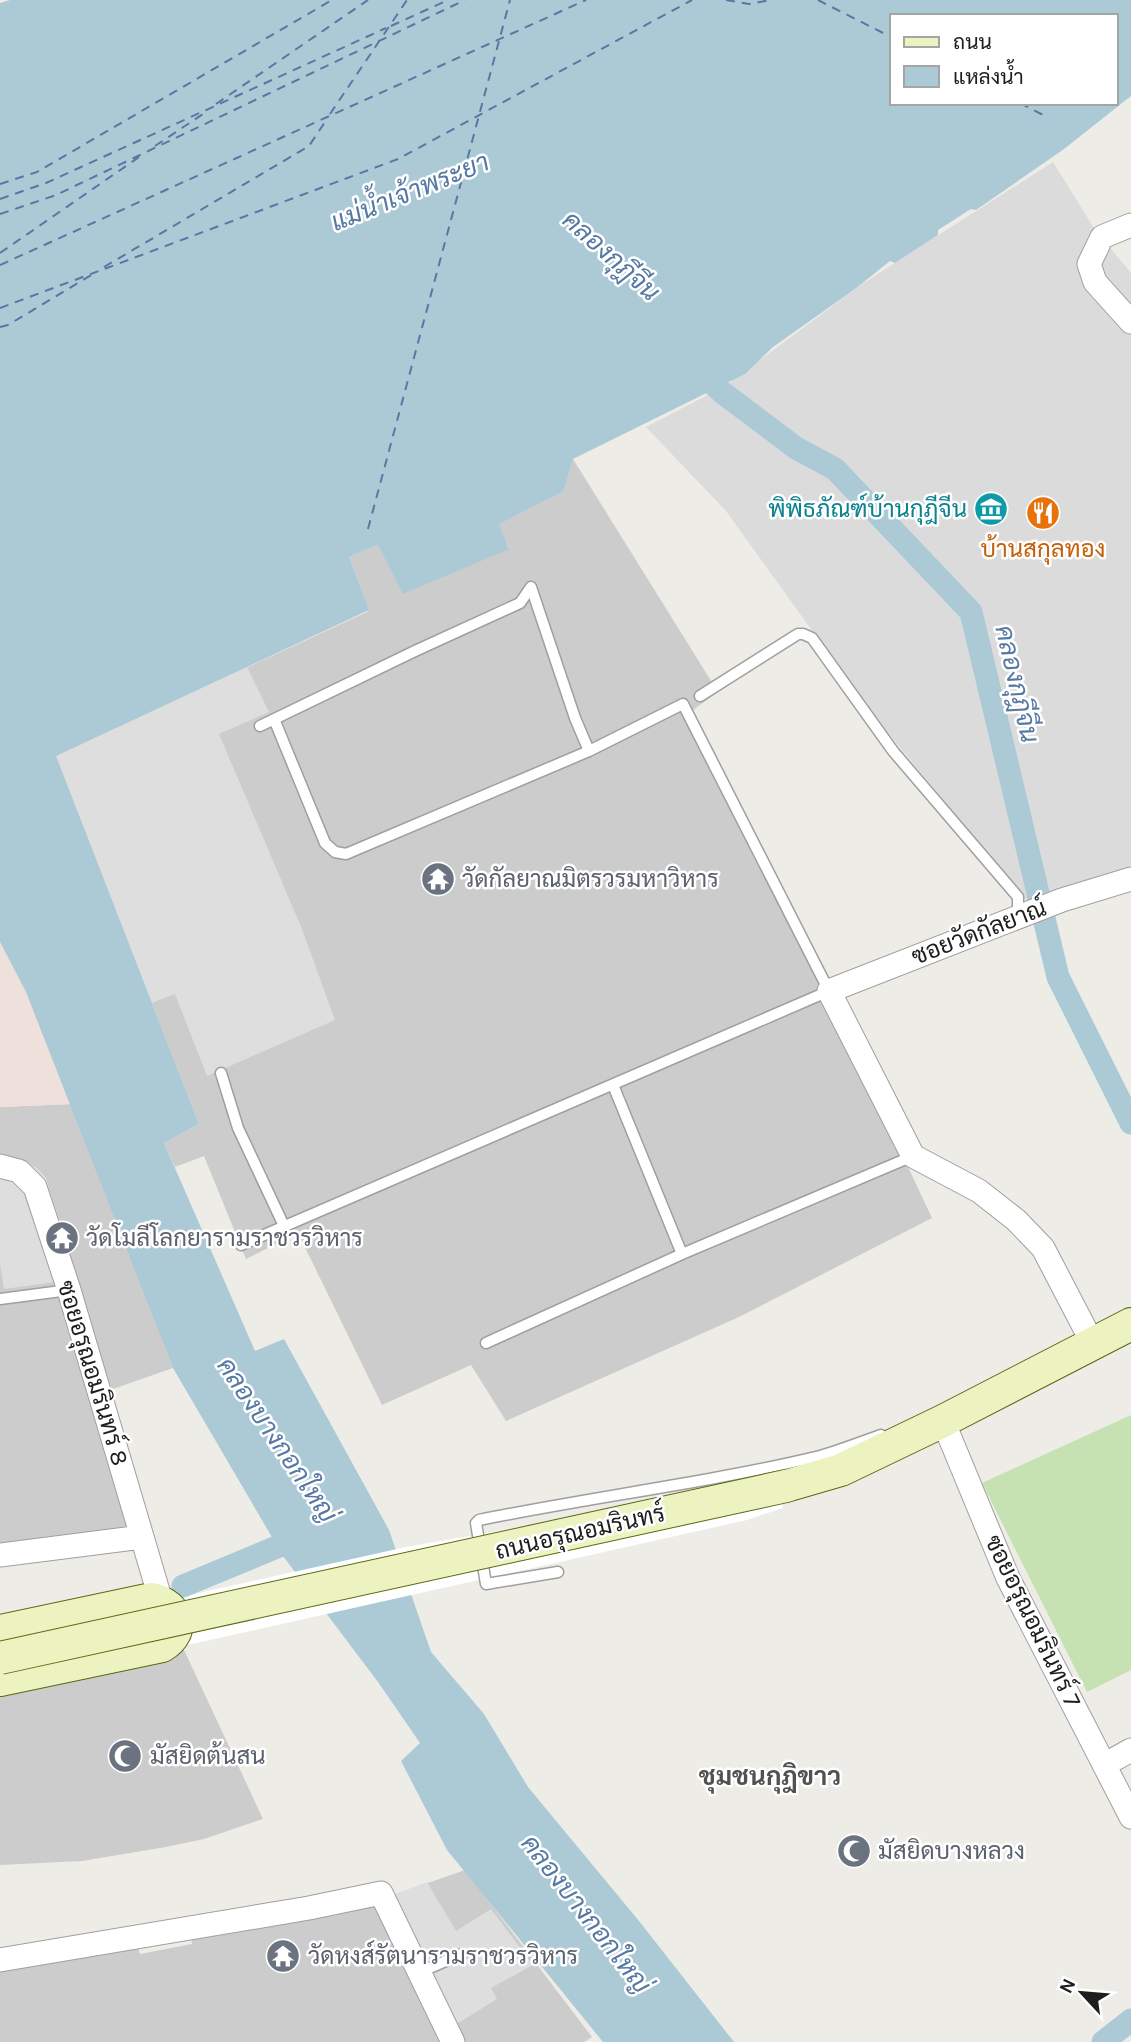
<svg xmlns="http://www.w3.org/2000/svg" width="1131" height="2042" font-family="Karla,Sarabun,sans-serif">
	<rect width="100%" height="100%" fill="#eeece6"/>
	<!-- residential -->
	<path fill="#dcdbdb" d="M1053 162 1094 228 1131 273V867L1030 905 870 711 726 511 646 427 725 386 862 284Z"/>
	<!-- religious -->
	<path fill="#ccc" d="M573 459 718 692 693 710 932 1218 739 1317 506 1421 471 1365 382 1405 298 1233 246 1259 204 1156 175 1167 164 1143 199 1124 56 756 369 611 349 557 378 545 509 548 498 524 564 491Z
		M72 1104 173 1368 93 1396 135 1533 0 1551V1107Z
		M184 1650 263 1819 204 1839 166 1847 82 1861 0 1865V1692Z
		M465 1870 592 2037 584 2042H0V1962L135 1937 140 1954 192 1944 191 1937 225 1929 228 1934 388 1897Z"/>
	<!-- military -->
	<path fill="#eee1db" d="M0 942 26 992 72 1104 0 1107Z"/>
	<!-- grass -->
	<path fill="#c7e2b2" d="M1131 1415V1670L1087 1692 982 1483Z"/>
	<!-- parking -->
	<path fill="#dedede" d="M247 667 269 712 219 734 302 929 335 1020 207 1076 175 994 152 1003 56 756Z
		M25 1162 37 1168 46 1178 78 1279 4 1289 0 1263V1165Z
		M427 1882 456 1931 491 1909 533 1965 491 1988 497 1999 452 2027 388 1897Z"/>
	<!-- water -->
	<path fill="#abcad6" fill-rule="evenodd" d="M10 0H1131V96L1064 149 976 210 971 209 938 230V235L895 263 890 261 855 289 773 347 745 374 573 459 564 491 499 524 509 549 403 594 378 545 349 557 369 610 56 756 199 1124 164 1143 255 1351 284 1339 389 1530 431 1652 484 1714 528 1787 639 1921 734 2042H603L447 1850 401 1761 420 1743 378 1682 283 1556 173 1368 26 992 0 942V3ZM891 16H1115V103H891Z"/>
	<!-- pier -->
	<path fill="#fff" d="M771 1470 783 1508 747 1520 0 1687V1637L406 1547 556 1521Z"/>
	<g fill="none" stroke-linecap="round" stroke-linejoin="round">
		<!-- canal -->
		<path stroke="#abcad6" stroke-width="23" d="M695 368 723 393 796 448 835 469 971 612 1058 977 1131 1123
			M183 1586 306 1535
			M1103 2042 1131 2020"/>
		<!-- ferry -->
		<path stroke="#5678a2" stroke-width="2" stroke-dasharray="9 7" stroke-linecap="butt" d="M726 0 749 4 771 0
			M818 0 891 37
			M391 26 448 0
			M1020 103 1047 117
			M216 104 368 0
			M330 114 407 0
			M155 146 203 114
			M0 184 37 172 332 0
			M0 199 46 183 386 28
			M0 214 56 195 465 0
			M0 253 142 155
			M0 265 586 0
			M104 267 309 146 327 119
			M0 308 398 159 692 0
			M0 327 8 325 93 274
			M368 529 510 0"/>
		<!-- service casing -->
		<g stroke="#9f9f9f" stroke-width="13">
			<path id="service" d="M700 696 798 634H803L812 638 893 751 1018 897V918
				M274 719 325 843 335 852 346 854 589 751
				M221 1073 238 1128 284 1226
				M613 1085 682 1254
				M241 1245 829 991 683 704 589 751 575 718 531 587 520 603 415 651 260 726
				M0 1299 69 1290
				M486 1343 682 1254 913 1156
				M558 1572 486 1584 476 1523 479 1520C592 1497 707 1483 820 1456 841 1450 861 1442 881 1435
				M418 1973 462 1954"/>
		</g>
		<!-- minor casing -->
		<g stroke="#9f9f9f" stroke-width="25">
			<path id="minor" d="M1131 225 1102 237 1089 264 1095 282 1131 322
				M0 1166 19 1171 35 1187 69 1290 161 1601
				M1093 1344 1043 1248 1016 1220 979 1191 913 1156 829 991 1062 900 1131 879
				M943 1421 1008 1578 1131 1817
				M0 1555 142 1537
				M1104 1765 1131 1750
				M0 1960 309 1908 381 1893 453 2042"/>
		</g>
		<!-- secondary casing -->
		<g stroke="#5a6812" stroke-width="34">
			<path id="secondary" d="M786 1486 841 1470 943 1421 1131 1324
				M0 1631 152 1599C178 1605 187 1631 162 1646L0 1680"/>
		</g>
		<!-- service -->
		<use href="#service" stroke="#fff" stroke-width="10"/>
		<!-- minor -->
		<use href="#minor" stroke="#fff" stroke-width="23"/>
		<!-- secondary -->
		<use href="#secondary" stroke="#ecf2c0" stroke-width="32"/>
		<!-- secondary-bridge casing -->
		<g stroke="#5a6812" stroke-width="34" stroke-linecap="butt">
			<path id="secondary-bridge" d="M0 1658 786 1486"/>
		</g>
		<!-- secondary-bridge -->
		<use href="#secondary-bridge" stroke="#ecf2c0" stroke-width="32"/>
	</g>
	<!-- icons -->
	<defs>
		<g id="museum-disc" transform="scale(1.75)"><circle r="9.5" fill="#0f9aa8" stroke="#fff"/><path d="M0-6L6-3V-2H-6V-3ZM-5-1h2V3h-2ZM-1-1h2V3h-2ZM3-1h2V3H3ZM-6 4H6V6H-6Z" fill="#fff"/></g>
		<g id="restaurant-disc" transform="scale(1.75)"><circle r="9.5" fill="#e8710a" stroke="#fff"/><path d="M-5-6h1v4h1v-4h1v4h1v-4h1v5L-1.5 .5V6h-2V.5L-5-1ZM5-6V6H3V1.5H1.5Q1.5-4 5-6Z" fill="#fff"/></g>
		<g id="temple-disc" transform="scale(1.75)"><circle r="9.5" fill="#6b7280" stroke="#fff"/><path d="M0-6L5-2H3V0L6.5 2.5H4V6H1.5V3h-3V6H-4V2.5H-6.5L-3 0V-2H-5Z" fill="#fff"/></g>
		<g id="mosque-disc" transform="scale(1.75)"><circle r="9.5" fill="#6b7280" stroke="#fff"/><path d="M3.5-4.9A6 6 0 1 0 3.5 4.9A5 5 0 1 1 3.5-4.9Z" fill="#fff"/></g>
	</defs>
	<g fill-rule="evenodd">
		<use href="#museum-disc" x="991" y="509"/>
		<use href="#restaurant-disc" x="1043" y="513"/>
		<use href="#temple-disc" x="438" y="879"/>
		<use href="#temple-disc" x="62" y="1238"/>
		<use href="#mosque-disc" x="125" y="1756"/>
		<use href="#mosque-disc" x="854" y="1851"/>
		<use href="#temple-disc" x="283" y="1956"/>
	</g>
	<g text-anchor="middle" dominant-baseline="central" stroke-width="5" stroke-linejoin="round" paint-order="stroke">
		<!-- culture labels -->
		<g font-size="24" fill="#0d838f" stroke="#fff" text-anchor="end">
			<text x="967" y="509">พิพิธภัณฑ์บ้านกุฎีจีน</text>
		</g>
		<!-- food labels -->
		<g font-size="24" fill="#c56008" stroke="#fff">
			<text x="1043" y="549">บ้านสกุลทอง</text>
		</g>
		<!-- worship labels -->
		<g font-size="24" fill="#5b616d" stroke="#fff" text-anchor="start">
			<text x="462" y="879">วัดกัลยาณมิตรวรมหาวิหาร</text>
			<text x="86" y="1238">วัดโมลีโลกยารามราชวรวิหาร</text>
			<text x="150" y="1756">มัสยิดต้นสน</text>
			<text x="878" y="1851">มัสยิดบางหลวง</text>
			<text x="308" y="1956">วัดหงส์รัตนารามราชวรวิหาร</text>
		</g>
		<!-- street labels -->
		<g font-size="24" fill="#1e1e1e" stroke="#fff">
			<text transform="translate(979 932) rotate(-21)">ซอยวัดกัลยาณ์</text>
			<text transform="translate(93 1373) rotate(73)">ซอยอรุณอมรินทร์ 8</text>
			<text transform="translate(580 1532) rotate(-13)">ถนนอรุณอมรินทร์</text>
			<text transform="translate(1033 1621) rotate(64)">ซอยอรุณอมรินทร์ 7</text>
		</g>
		<!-- water labels -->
		<g font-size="26" font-style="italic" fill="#5678a2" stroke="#fff">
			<text transform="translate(410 192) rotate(-22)">แม่น้ำเจ้าพระยา</text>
			<text transform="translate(611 256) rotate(42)">คลองกุฎีจีน</text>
			<text transform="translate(1017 684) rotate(77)">คลองกุฎีจีน</text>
			<text transform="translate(277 1440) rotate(56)">คลองบางกอกใหญ่</text>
			<text transform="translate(586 1914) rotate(52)">คลองบางกอกใหญ่</text>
		</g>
		<!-- neighbourhood labels -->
		<g font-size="26" font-weight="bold" fill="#515151" stroke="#fff">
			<text x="770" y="1776">ชุมชนกุฎิขาว</text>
		</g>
	</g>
	<!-- legend -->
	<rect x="890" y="14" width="228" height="91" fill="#ffffff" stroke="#a5a5a5" stroke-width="2"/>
	<rect x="904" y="37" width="35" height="10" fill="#ecf2c0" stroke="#a5a5a5" stroke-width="2"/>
	<text x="953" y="49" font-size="21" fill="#1e1e1e">ถนน</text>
	<rect x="904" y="66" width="35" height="21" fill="#abcad6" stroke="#a5a5a5" stroke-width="2"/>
	<text x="953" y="84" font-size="21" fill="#1e1e1e">แหล่งน้ำ</text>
	<!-- north arrow -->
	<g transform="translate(1082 1993) rotate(296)" stroke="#ffffff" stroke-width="5" paint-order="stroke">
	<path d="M0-5L12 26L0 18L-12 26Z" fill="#1e1e1e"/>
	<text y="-10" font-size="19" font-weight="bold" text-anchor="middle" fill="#1e1e1e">N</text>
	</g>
</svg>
